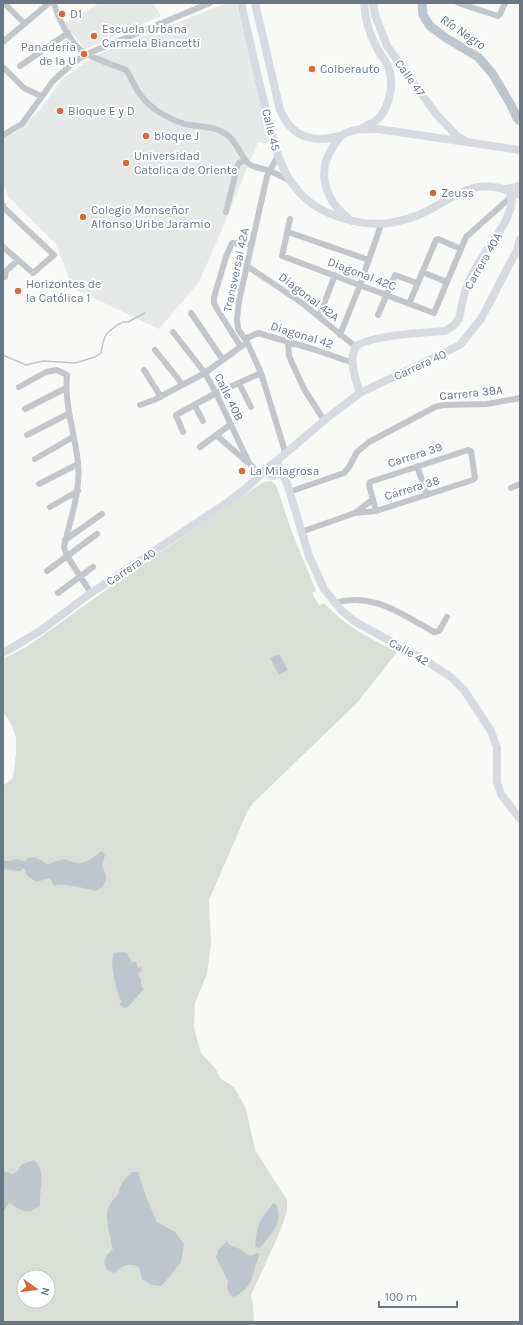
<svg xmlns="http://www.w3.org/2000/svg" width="523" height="1325" font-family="Karla,sans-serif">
	<rect width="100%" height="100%" fill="#f9f9f7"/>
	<!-- built -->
	<path fill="#e7e8e8" d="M100 3H153L161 16 85 49 64 23Z
		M227 3H236L258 90 270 144 258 142 220 234 199 282 159 329 73 288 56 244 8 196 3 181V138L19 130 39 111 62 79 96 55Z"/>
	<!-- green -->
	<path fill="#d9ded6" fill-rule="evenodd" d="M271 481 276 485 293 535 316 591 312 593 319 605 324 603C345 626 370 639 397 652L357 703 254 802 248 810 209 900 211 944 207 974 195 1003 194 1028 201 1053 215 1068 221 1079 234 1087 246 1109 255 1150 287 1200V1211L283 1223 275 1243 251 1295 253 1305 254 1322H3V786L13 778 16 754V738L12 726 3 711V659L28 646 120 580 259 485 264 482ZM24 1277H48V1301H24Z"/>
	<!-- water -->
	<path fill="#bdc6cc" d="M279 654 288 670 279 675 270 658Z
		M102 851 105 855 102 866 106 875V881L102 887 96 891C86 889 62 882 54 886L50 878 36 882 27 875 24 868 20 871 3 869V861H10L16 859 25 861 27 858C37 856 40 860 48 865 53 862 61 859 67 860 72 861 77 865 82 863 90 861 96 855 102 851Z
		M123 952 127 953 132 962H136L138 968 141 967 142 970 138 974 141 980V985L144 989 128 1007 124 1008 119 1004 122 1001 120 999C116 988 109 964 114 953Z
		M34 1160C47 1172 39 1188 40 1205 28 1216 21 1210 9 1203L3 1212V1171L13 1174 17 1172 21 1165Z
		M132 1172H138L146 1197 157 1222 175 1232 184 1244 181 1262 170 1276 161 1286 152 1285 142 1279 139 1267C128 1262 123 1266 114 1273L107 1270 104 1262 107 1255 113 1249C111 1242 106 1219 107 1212 109 1204 114 1199 119 1193 119 1185 126 1177 132 1172Z
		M273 1203H275C285 1221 271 1235 260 1248L255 1247C256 1236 257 1225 263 1216 266 1211 270 1209 273 1203Z
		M227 1241 228 1244 240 1249 250 1256 257 1253 260 1254C250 1275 257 1284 234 1297L230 1295 227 1288 228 1281 216 1257 218 1250Z"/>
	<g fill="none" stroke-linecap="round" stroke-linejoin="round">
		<!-- stream -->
		<path stroke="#bdc6cc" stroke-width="1.5" d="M3 355 26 365 43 361 75 363 95 357 101 353C104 333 106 333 122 322H128L145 313"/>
		<!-- river -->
		<path stroke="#bdc6cc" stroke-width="9" d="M422 3 423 15 430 26 446 38 478 57 492 73 511 105 517 118 520 121"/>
		<!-- minor -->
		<path stroke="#c3c6ca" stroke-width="6" d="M4 3 25 24
			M54 3C58 18 71 45 85 53 98 60 113 65 126 70 131 76 131 80 135 86 144 105 165 118 185 124 198 127 215 126 226 134 237 141 239 154 248 163 254 169 263 168 270 171 277 174 283 177 290 181
			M458 3 498 16 500 14 505 3
			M3 42 49 3
			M20 66 68 33
			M3 67 24 88 41 96
			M3 135 22 124 53 81 73 63 87 54 210 3
			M278 156 267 176 239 301 237 319 238 329 247 342 261 373 284 448V454
			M3 205 4 208 54 255 33 273 3 247
			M226 212 237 167 239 163 245 160
			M290 219 282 256 434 313 466 237 511 197
			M288 232 369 260
			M247 266 302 303 356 347
			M422 272 447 282
			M5 277 6 271 18 260
			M409 304 436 240 438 239 461 249
			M191 313 223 360
			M378 315 395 275 417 283
			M319 317 335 275
			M173 332 205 373 216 393 249 463 260 475
			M340 335 360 285 381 225
			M245 339 258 333 316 350 353 363
			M288 341 289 356 304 389 324 420
			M241 347 217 309 214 303V297L226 257 232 243 252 244
			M155 350 183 385
			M144 370 161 397
			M239 383 251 407
			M19 387 46 372 57 370 67 375C64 405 75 433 78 463 81 491 70 520 64 547L67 556 91 593
			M140 405 154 400 205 373 243 345
			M195 406 203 421
			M25 409 66 388
			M183 432 176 415 216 393 261 373
			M27 435 68 414
			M216 435 247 462
			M200 447 231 424
			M35 459 73 437
			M417 466 427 495
			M39 484 78 464
			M511 488 520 484
			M289 492 344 473 349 467 357 452 369 442 435 407 444 405 487 404 520 398
			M50 507 78 491
			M355 513 372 500
			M301 532 355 513 376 511 473 480 475 478 471 451 468 450 370 482 369 485 376 511
			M65 540 102 514
			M47 571 97 534
			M58 593 93 567
			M334 603C374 592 401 614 434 632L439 631 447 617"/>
		<!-- major -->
		<path stroke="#d7dbdf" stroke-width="8" d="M241 3C249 38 257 74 266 109 273 138 278 169 299 192 311 206 328 214 345 219 369 226 393 225 416 216 441 207 465 182 494 187 503 188 512 192 520 195
			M255 3 280 110C293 138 311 143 340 136
			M373 3 375 15 387 46 436 114 457 136 464 140
			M362 128C368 125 376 122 380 117 390 104 394 84 389 69 387 62 382 57 378 50 370 36 365 20 364 3
			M506 189 520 186
			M348 218C325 200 316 172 333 147 336 143 338 138 342 135 354 128 365 129 378 129L520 150
			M360 393C356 381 348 359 356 347 365 336 429 332 445 331 464 322 459 311 464 295 469 273 492 244 504 224 509 214 515 202 509 191
			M268 470a6 6 0 1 1 12 0a6 6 0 1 1-12 0Z
			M273 464 327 418 360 393 460 345 481 319 517 250 520 239
			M280 469 287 483 309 556 324 589 342 611 354 621 428 662 452 678 464 690 491 731 497 748V782L501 794 520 819
			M3 653 40 631 91 593 228 502 244 490 268 468"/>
	</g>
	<!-- markers -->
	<g fill="#d96a37" stroke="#fff" stroke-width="1.5">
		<circle cx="62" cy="14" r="4"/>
		<circle cx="94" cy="36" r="4"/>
		<circle cx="84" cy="54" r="4"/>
		<circle cx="312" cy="69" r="4"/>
		<circle cx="60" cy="111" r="4"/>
		<circle cx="146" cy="136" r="4"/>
		<circle cx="126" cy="163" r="4"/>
		<circle cx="433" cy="193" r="4"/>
		<circle cx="83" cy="217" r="4"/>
		<circle cx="18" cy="291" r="4"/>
		<circle cx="242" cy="471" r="4"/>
	</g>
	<g text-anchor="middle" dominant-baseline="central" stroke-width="4" stroke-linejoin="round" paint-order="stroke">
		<!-- poi labels -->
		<g font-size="12" fill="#6a7786" stroke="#fff" text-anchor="start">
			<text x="70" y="14">D1</text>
			<text x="102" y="29">Escuela Urbana<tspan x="102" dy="14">Carmela Biancetti</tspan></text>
			<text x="76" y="47" text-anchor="end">Panadería<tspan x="76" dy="14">de la U</tspan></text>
			<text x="320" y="69">Colberauto</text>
			<text x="68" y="111">Bloque E y D</text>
			<text x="154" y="136">bloque J</text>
			<text x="134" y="156">Universidad<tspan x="134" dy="14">Catolica de Oriente</tspan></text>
			<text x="441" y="193">Zeuss</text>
			<text x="91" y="210">Colegio Monseñor<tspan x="91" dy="14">Alfonso Uribe Jaramio</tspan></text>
			<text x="26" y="284">Horizontes de<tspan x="26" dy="14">la Católica 1</tspan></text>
			<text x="250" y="471">La Milagrosa</text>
		</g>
		<!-- street labels -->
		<g font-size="12" fill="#6a7786" stroke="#fff">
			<text transform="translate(410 78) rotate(54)">Calle 47</text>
			<text transform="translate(271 130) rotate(76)">Calle 45</text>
			<text transform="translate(483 261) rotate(-60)">Carrera 40A</text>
			<text transform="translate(236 270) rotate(-78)">Transversal 42A</text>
			<text transform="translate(362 274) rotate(21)">Diagonal 42C</text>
			<text transform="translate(309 297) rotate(37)">Diagonal 42A</text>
			<text transform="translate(302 335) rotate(17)">Diagonal 42</text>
			<text transform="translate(420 365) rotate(-25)">Carrera 40</text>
			<text transform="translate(471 393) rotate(-6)">Carrera 39A</text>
			<text transform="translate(229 397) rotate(64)">Calle 40B</text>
			<text transform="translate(415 455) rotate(-18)">Carrera 39</text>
			<text transform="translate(412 488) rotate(-17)">Carrera 38</text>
			<text transform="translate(131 567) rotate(-34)">Carrera 40</text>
			<text transform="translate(409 652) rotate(29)">Calle 42</text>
		</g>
		<!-- water labels -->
		<g font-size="13" font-style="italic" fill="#667781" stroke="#fff">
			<text transform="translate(463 32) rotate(34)">Río Negro</text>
		</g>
	</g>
	<!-- border -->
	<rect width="523" height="1325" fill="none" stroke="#6a7786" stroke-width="8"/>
	<!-- north arrow -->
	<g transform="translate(36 1289) rotate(104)"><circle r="19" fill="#ffffff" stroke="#c3c9cf"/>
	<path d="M0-3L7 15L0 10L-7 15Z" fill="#d96a37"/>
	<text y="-6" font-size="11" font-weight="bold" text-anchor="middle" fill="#6a7786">N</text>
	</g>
	<!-- scale -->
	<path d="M379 1301v6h78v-6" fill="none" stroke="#6a7786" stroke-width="2"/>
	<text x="385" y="1301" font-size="12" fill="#6a7786" stroke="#ffffff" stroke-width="3" paint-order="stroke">100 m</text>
</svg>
